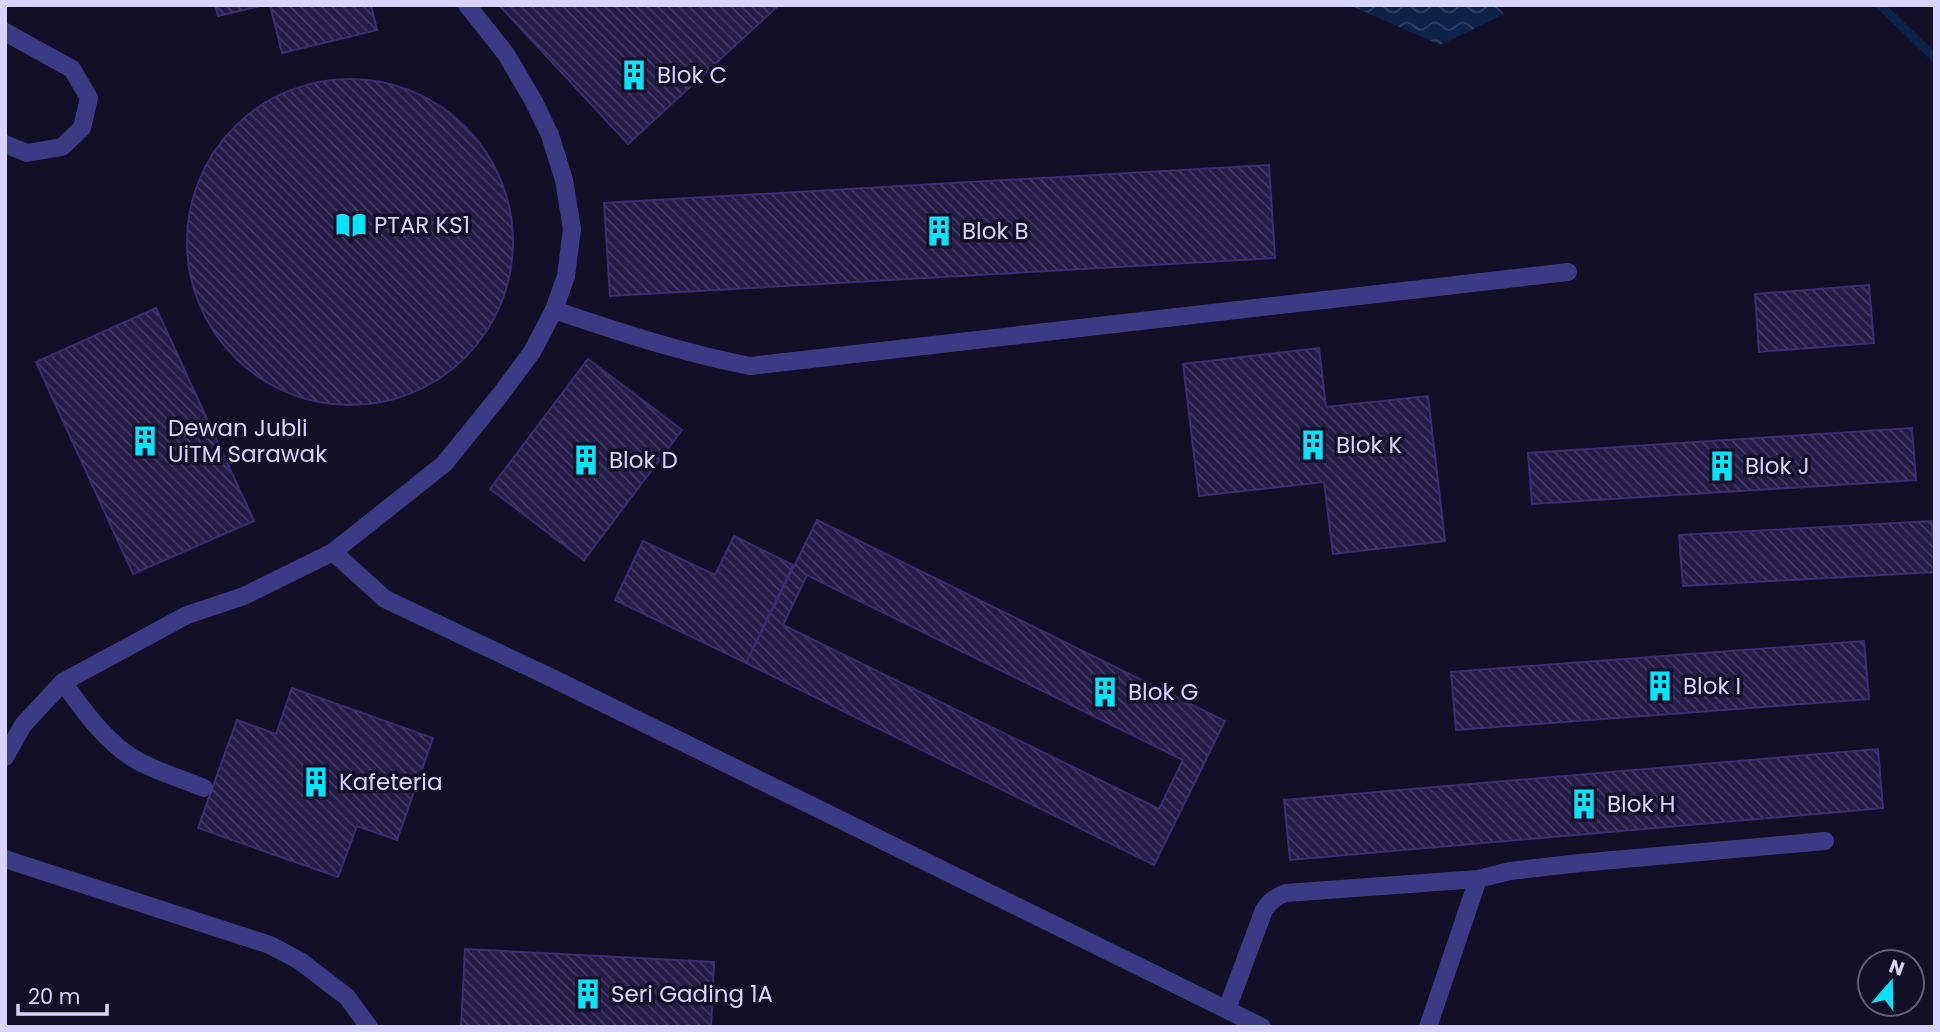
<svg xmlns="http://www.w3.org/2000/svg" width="1940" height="1032" font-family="Poppins,sans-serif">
	<defs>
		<pattern id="water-waves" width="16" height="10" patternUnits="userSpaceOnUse" patternTransform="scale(1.75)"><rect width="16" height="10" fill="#0c2248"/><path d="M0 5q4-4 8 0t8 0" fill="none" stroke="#2f4163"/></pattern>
		<pattern id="building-back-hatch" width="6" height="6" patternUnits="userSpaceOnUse" patternTransform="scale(1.75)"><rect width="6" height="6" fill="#241b47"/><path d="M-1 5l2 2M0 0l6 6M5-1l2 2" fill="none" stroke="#433b63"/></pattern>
	</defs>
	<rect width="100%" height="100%" fill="#130f26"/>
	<!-- water -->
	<path fill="url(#water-waves)" d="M1349 5H1495L1505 14 1440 45Z"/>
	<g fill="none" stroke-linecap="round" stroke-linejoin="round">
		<!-- stream -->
		<path stroke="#0c2248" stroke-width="9" d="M1880 5 1935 58"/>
	</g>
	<!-- building -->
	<path fill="url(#building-back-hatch)" stroke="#3b2d73" stroke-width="2" fill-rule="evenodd" d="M215 5H264L218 16Z
		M270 5H371L377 30 282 53Z
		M499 5H779L628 144Z
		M187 242a163 163 0 1 1 326 0a163 163 0 1 1-326 0Z
		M1269 165 1275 258 610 296 604 203Z
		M1869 285 1874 343 1759 352 1755 294Z
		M156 308 254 521 133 574 36 362Z
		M1319 348 1326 407 1428 396 1445 541 1333 554 1324 482 1199 496 1183 364Z
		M588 359 682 430 584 560 490 489Z
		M1912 428 1916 480 1532 504 1528 453Z
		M817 520 1225 721 1154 865 746 663ZM807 575 1183 760 1159 809 783 625Z
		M1932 521 1935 572 1683 586 1679 535Z
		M734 536 793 565 746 663 615 600 643 541 715 575Z
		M1864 641 1869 699 1456 730 1451 672Z
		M292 688 433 738 397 840 357 826 338 877 198 828 237 720 276 734Z
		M1878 749 1883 808 1290 860 1284 800Z
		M465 949 714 962 711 1027H461Z"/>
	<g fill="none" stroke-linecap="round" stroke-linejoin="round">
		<!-- minor -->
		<path stroke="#3d3a85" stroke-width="18" d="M5 32 72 69 89 98 82 128 62 147 27 153 5 144
			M554 310C619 332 683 353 750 366L1568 272
			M333 552 385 599 554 679 1262 1027
			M63 682C83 710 107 744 138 761 158 772 183 779 204 788
			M5 757 23 725 63 682 187 615 244 596 333 552 444 464 500 395 532 352 554 310 566 276 572 229 564 180 550 135 533 100 506 54 467 5
			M5 859 270 945 300 961 347 997 369 1027
			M1227 1009 1264 910C1270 901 1276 896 1286 893L1478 879
			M1428 1027 1478 879 1510 871 1580 863 1825 841"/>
	</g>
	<!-- icons -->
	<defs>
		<g id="building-bare" transform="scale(2.415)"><path d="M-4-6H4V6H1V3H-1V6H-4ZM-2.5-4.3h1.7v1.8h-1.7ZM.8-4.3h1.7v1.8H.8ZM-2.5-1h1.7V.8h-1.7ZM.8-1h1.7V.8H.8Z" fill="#00e5ff" stroke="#130f26" stroke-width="2.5" paint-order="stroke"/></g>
		<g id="library-bare" transform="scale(2.415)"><path d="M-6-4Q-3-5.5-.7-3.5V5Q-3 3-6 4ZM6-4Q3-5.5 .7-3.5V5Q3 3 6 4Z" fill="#00e5ff" stroke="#130f26" stroke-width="2.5" paint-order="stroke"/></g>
	</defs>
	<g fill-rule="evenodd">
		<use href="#building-bare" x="634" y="75"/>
		<use href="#library-bare" x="351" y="225"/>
		<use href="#building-bare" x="939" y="231"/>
		<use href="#building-bare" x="145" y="441"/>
		<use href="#building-bare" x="1313" y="445"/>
		<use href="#building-bare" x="586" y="460"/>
		<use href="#building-bare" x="1722" y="466"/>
		<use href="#building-bare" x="1660" y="686"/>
		<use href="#building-bare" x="1105" y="692"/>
		<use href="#building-bare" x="316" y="782"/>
		<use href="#building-bare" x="1584" y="804"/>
		<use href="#building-bare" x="588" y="994"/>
	</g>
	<g text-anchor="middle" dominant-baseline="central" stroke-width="7" stroke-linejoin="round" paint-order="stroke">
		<!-- poi labels -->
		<g font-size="23" fill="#d9d4ff" stroke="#130f26" text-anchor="start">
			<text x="657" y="75">Blok C</text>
			<text x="374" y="225">PTAR KS1</text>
			<text x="962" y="231">Blok B</text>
			<text x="168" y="428">Dewan Jubli<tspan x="168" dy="26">UiTM Sarawak</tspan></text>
			<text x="1336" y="445">Blok K</text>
			<text x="609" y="460">Blok D</text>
			<text x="1745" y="466">Blok J</text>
			<text x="1683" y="686">Blok I</text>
			<text x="1128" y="692">Blok G</text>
			<text x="339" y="782">Kafeteria</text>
			<text x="1607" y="804">Blok H</text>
			<text x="611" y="994">Seri Gading 1A</text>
		</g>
	</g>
	<!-- border -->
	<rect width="1940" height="1032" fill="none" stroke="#d9d4ff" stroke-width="14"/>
	<!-- north arrow -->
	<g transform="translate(1891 983) rotate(20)"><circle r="33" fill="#130f26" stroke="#625e7d" stroke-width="2"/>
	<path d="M0-5L12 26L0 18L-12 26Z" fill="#00e5ff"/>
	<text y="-10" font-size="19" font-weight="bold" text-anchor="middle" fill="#d9d4ff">N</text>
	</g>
	<!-- scale -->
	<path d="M18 1004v10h89v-10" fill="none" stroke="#d9d4ff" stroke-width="3.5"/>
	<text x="28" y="1004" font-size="21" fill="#d9d4ff" stroke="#130f26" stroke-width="5" paint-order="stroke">20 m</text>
</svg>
